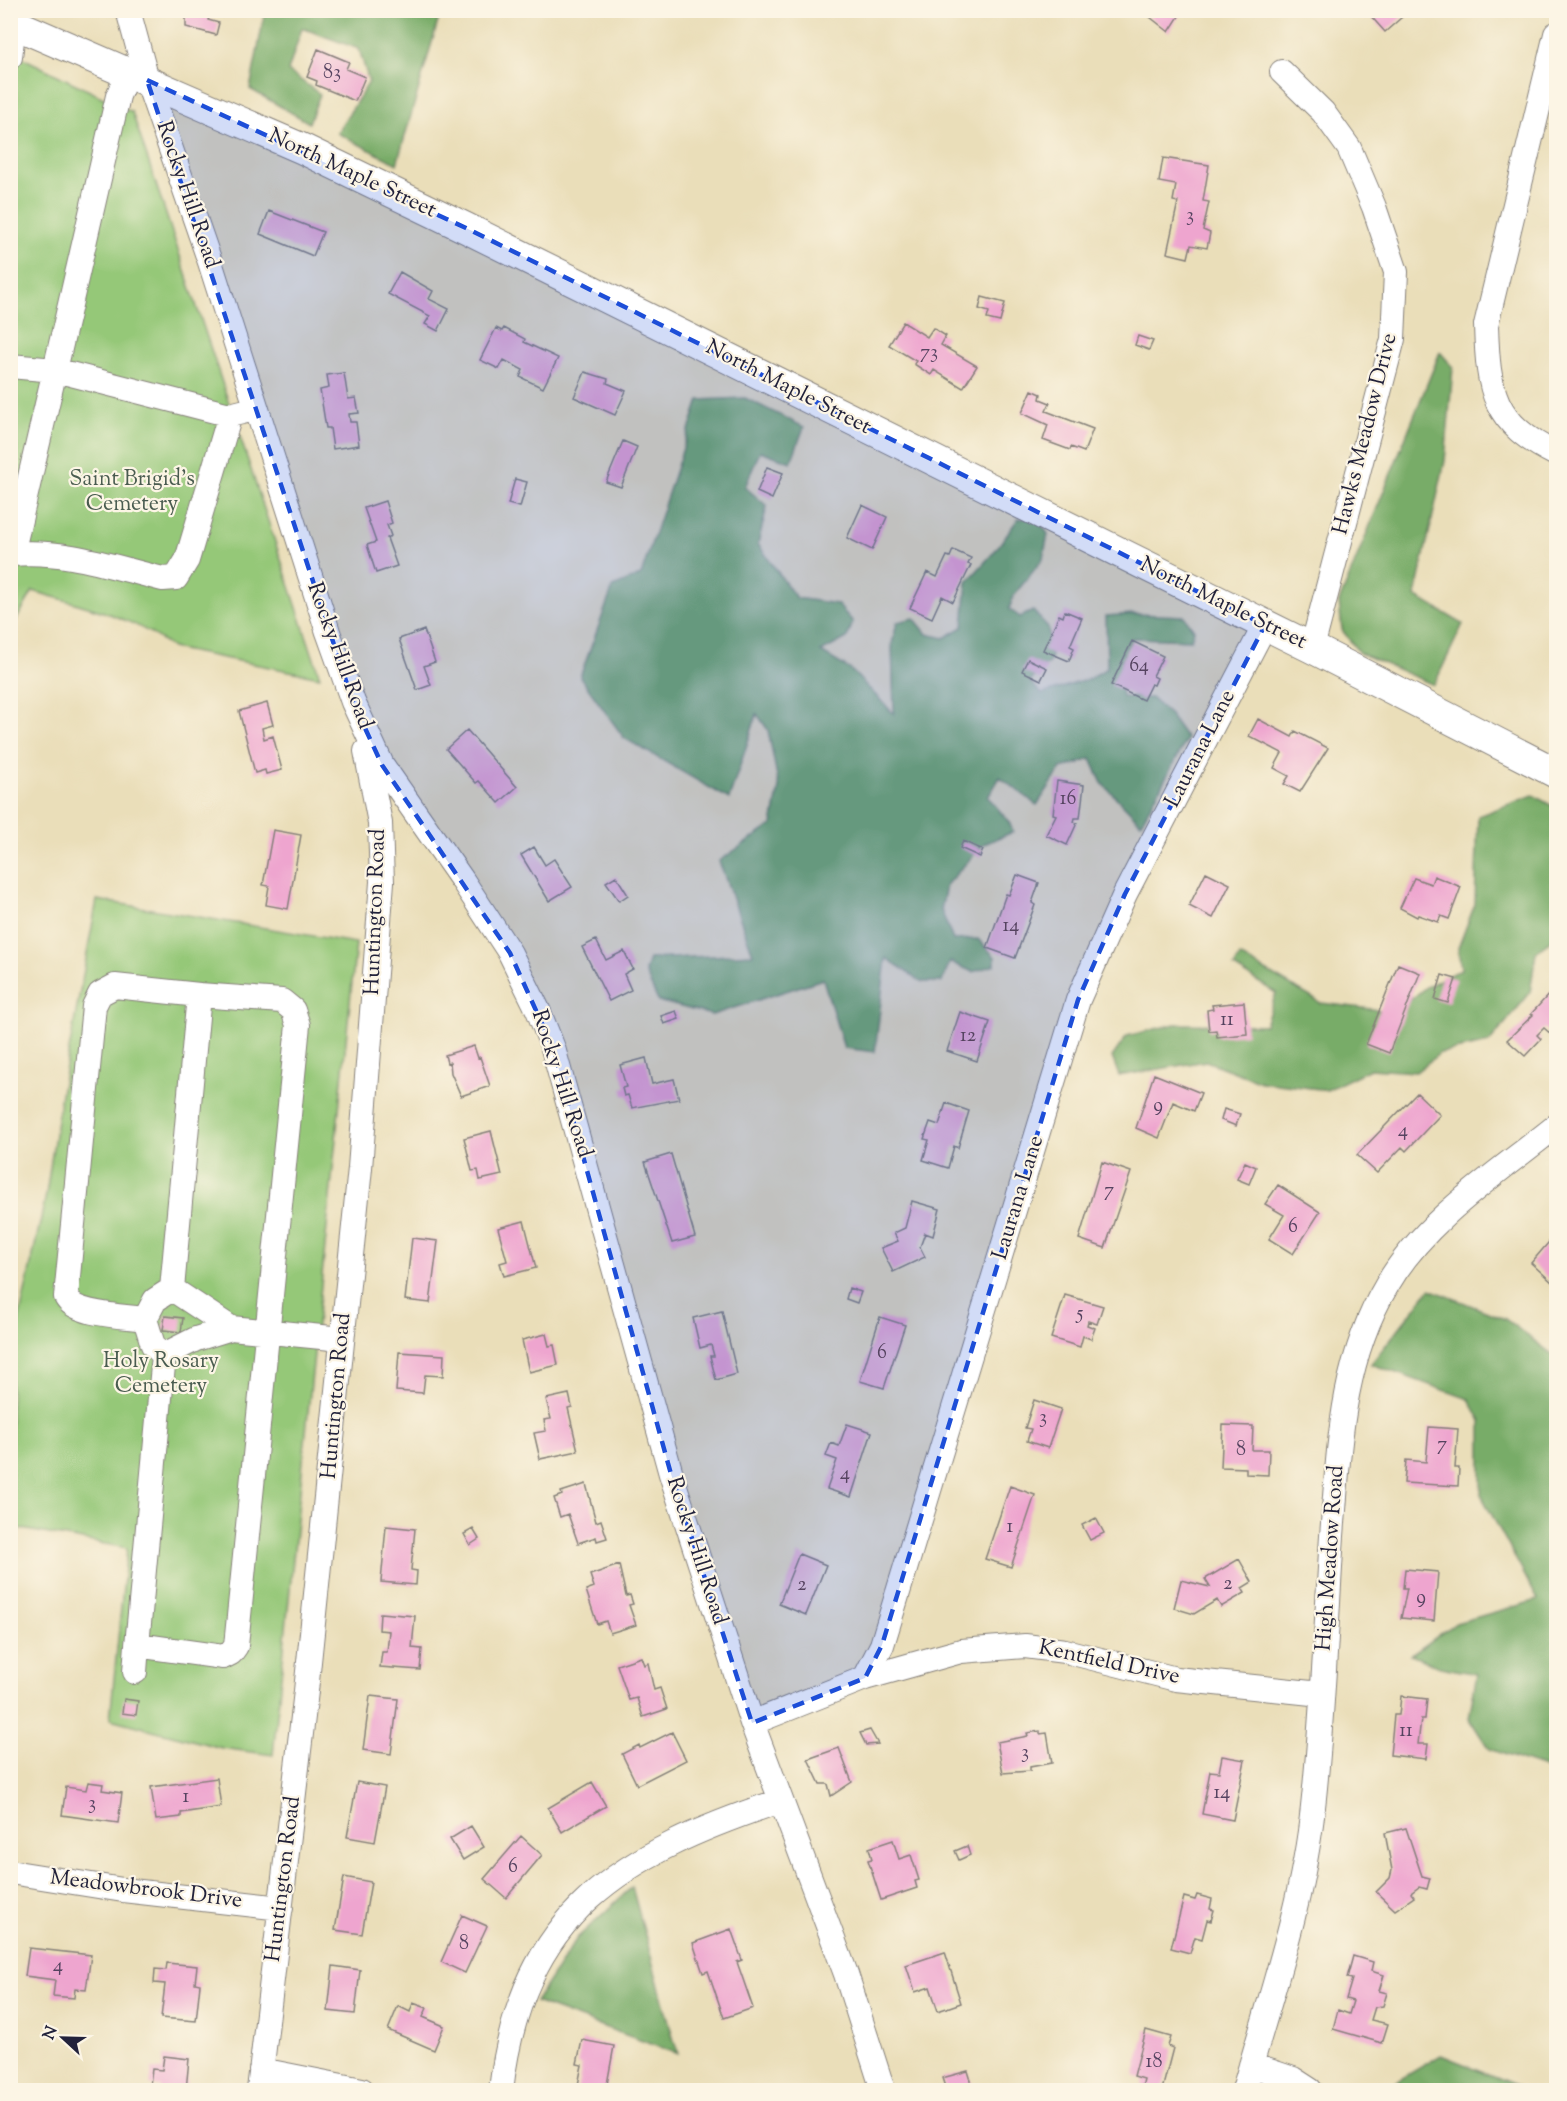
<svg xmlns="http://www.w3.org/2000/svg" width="1567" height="2101" font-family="'Sorts Mill Goudy',serif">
	<rect width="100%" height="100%" fill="#fcf5e5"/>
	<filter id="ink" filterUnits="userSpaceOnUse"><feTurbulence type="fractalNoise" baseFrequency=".0167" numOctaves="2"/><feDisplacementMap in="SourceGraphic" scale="12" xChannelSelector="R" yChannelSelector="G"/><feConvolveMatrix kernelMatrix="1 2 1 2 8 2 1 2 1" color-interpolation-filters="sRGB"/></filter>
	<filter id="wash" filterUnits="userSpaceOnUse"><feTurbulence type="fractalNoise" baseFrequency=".008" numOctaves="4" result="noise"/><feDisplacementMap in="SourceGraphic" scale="24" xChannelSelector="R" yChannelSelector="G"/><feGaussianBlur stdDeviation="1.35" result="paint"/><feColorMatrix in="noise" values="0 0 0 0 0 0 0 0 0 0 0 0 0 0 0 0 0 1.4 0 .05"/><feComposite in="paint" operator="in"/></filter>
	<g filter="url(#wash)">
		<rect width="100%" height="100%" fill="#eadeb9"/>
		<!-- green -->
		<path fill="#95c878" stroke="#5c755a" stroke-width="1.5" d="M11 52 132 112 320 677 172 648C134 616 80 605 33 591L11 629Z
			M97 900 356 943 273 1755 222 1748 110 1719 127 1548 11 1527V1357L46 1195 61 1093Z"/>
		<!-- forest -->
		<path fill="#78ac68" stroke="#4d6752" stroke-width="1.5" d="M265 11H441L397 164 337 133 369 82 359 49 302 28 288 71 320 94 309 123 250 89Z
			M1440 352 1453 367 1445 461 1415 596 1463 624 1434 685 1359 653 1342 630 1339 602Z
			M745 398 804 427 791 462 760 451 745 487 767 506 758 544 796 598 837 604 853 622 847 638 821 652 851 670 894 714 892 644 897 622 914 618 927 634 944 638 963 627 967 582 994 552 1018 519 1036 517 1048 534 1043 559 1014 595 1009 609 1020 617 1033 611 1048 627 1051 660 1030 682 1042 694 1089 679 1107 668 1106 616 1135 614 1184 616 1194 630 1191 640 1133 638C1118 655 1119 675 1122 697L1151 698 1170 715 1187 739 1141 823 1102 783 1091 759 1061 769 1037 805 1000 777 988 797 1009 822 1013 832 984 844 946 885 941 910 953 940 978 939 995 957V965L973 972 950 962 942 982H922L886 958 875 1052 844 1048 823 979 712 1015 658 1001 645 972 649 959 753 954 719 861 772 825 779 787 768 730 757 714 729 799 624 738 580 677 613 587 641 575 699 400Z
			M1533 795 1556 808V937L1536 952 1530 993 1489 1043 1440 1053 1416 1072 1370 1069 1327 1090 1261 1082 1206 1061 1119 1076 1112 1057 1127 1036 1175 1024 1265 1025 1276 993 1234 967 1240 956 1321 1003 1396 1012 1426 987 1461 969 1458 948 1475 904 1478 816Z
			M1430 1289 1505 1319 1556 1357V1772L1489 1749 1469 1718 1477 1674 1440 1667 1411 1655 1456 1623 1538 1600 1481 1495V1421L1469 1399 1371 1364Z
			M632 1887 674 2041 678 2054 535 2002 577 1938Z
			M1441 2055 1529 2090H1382Z"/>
		<g id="blocks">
			<!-- building -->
			<path fill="#eea5cf" d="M211 10 208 20 219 23 216 35 186 27V11Z
				M1141 10H1183L1169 32Z
				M1374 10H1410L1385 32 1369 14Z
				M318 49 349 62 346 69 365 77 355 101 316 85 317 81 307 77Z
				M1163 158 1209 165 1203 201 1209 202 1203 230 1210 233 1207 248 1191 245 1188 258 1167 253 1178 202 1173 201 1176 185 1159 182Z
				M269 211 323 232 313 256 260 234Z
				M400 272 433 291 429 299 449 309 438 331 425 324 430 316 388 294Z
				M982 297 1005 303 1000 322 987 319 989 312 979 309Z
				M903 322 927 337 933 328 946 336 941 345 977 366 963 388 934 370 931 375 914 364 916 361 889 345Z
				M496 328 502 331 504 328 525 339 524 342 558 358 543 388 520 377 523 370 504 360 499 369 480 360Z
				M1138 336 1153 341 1149 350 1135 345Z
				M585 372 608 379 607 383 626 391 615 415 574 397Z
				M344 373 348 399 356 398 359 413 349 414 350 422H356L359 445 333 449 330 428H326L320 390 329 388 327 375Z
				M1032 390 1041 394 1040 399 1050 403 1046 411 1093 429 1084 452 1071 447 1070 450 1043 440 1048 425 1022 413Z
				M623 441 637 447 621 487 606 482Z
				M767 467 783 473 772 499 757 492Z
				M515 479 527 482 520 507 508 504Z
				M385 501 392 523 387 525 391 536 387 538 397 566 376 573 367 545 376 542 364 508Z
				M862 505 887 517 872 550 847 538Z
				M953 550 971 558 968 564 971 565 953 602 942 596 932 618 910 608 927 572 937 577 947 556 950 557Z
				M1065 611 1082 618 1070 646 1074 648 1069 661 1043 650 1059 615 1063 617Z
				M424 630 435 662 424 666 431 685 417 690 399 639Z
				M1132 641 1163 656 1153 676 1157 678 1154 685 1151 684 1143 700 1111 685Z
				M1028 659 1047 668 1041 680 1022 671Z
				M267 703 273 725 262 728 264 739 273 736 282 770 266 774 265 770 255 773 239 711Z
				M1258 719 1292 737 1295 731 1328 748 1300 792 1284 784 1289 776 1274 768 1282 753 1249 736Z
				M467 730 517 787 499 803 479 781 476 783 446 749Z
				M1057 781 1084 785 1080 818H1075L1074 822 1077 823 1067 845 1046 835 1056 815 1053 814Z
				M273 830 301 835 288 909 266 905 269 886 263 885Z
				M963 841 983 850 980 857 960 848Z
				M534 847 545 865 554 859 572 887 549 901 521 855Z
				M1206 872 1230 884 1213 918 1189 906Z
				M1017 875 1039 883 1032 903 1035 905 1015 958 987 948 1006 894 1009 895Z
				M616 876 628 895 619 901 606 882Z
				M1434 876 1461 887 1449 919 1441 916 1438 922 1418 915 1417 917 1400 908 1414 878 1431 884Z
				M596 940 606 960 624 951 633 969 624 974 631 990 609 1001 582 947Z
				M1398 964 1420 973 1389 1053 1366 1044Z
				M1442 975 1456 979 1448 1003 1435 999Z
				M1550 993 1556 999V1031L1552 1035 1544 1028 1537 1035 1541 1039 1525 1056 1507 1040 1533 1015 1531 1014Z
				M1244 1002 1247 1034 1217 1037 1216 1030 1209 1031 1207 1010 1213 1009 1212 1005Z
				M676 1011 679 1019 664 1024 661 1016Z
				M960 1012 990 1022 977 1061 947 1051Z
				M474 1046 478 1058 480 1057 490 1086 461 1096 451 1073 450 1062 447 1063 445 1055Z
				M646 1058 652 1084 674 1079 679 1099 632 1108 628 1095 624 1096 622 1088 626 1087 620 1065Z
				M1154 1074 1201 1093 1194 1111 1173 1102 1159 1138 1136 1128Z
				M1417 1093 1440 1115 1406 1151 1402 1147 1377 1173 1357 1155Z
				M946 1103 969 1111 958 1148 954 1146 948 1168 923 1160 929 1140 924 1139 930 1122 939 1125Z
				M1224 1109 1240 1114 1236 1126 1221 1120Z
				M491 1131 502 1175 480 1180 478 1170 472 1171 464 1138Z
				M671 1154 695 1237 672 1243 645 1162Z
				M1102 1162 1131 1172 1105 1248 1079 1239Z
				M1245 1162 1256 1167 1249 1184 1237 1179Z
				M1278 1185 1320 1212 1293 1254 1269 1239 1284 1215 1265 1204Z
				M912 1201 940 1209 933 1236 925 1233 920 1247 925 1257 893 1272 881 1248 898 1241 894 1233 905 1228Z
				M524 1221 536 1268 504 1276 500 1263 507 1261 498 1228Z
				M1554 1236 1556 1238V1276L1552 1282 1531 1263Z
				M412 1238 438 1241 430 1303 405 1300Z
				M849 1288 861 1292 857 1303 846 1299Z
				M1065 1295 1103 1306 1097 1324 1088 1321 1087 1325 1095 1328 1091 1339 1083 1336 1080 1347 1051 1338Z
				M722 1311 737 1374 716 1380 710 1356H714L711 1345 700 1348 693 1318Z
				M165 1316 183 1318 181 1332 163 1330Z
				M880 1317 905 1325 884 1388 860 1381Z
				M546 1334 549 1346 554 1345 558 1365 529 1372 522 1340Z
				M399 1352 444 1355 443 1376 425 1375 423 1393 396 1391Z
				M569 1394 572 1407 568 1408 578 1451 540 1459 534 1433 546 1431 544 1420 551 1419 546 1399Z
				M1034 1400 1061 1409 1048 1448 1027 1441 1031 1429 1025 1428Z
				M847 1424 872 1432 851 1497 827 1489 837 1460 826 1456 831 1443 839 1446Z
				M1223 1425 1253 1426 1252 1450H1269L1268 1475 1246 1474V1468L1221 1467Z
				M1429 1427 1458 1429 1455 1468H1459L1458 1486 1404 1483 1406 1460 1426 1462Z
				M586 1484 596 1522 601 1520 607 1538 597 1541 596 1537 578 1543 568 1514 560 1517 554 1498 562 1495 561 1492Z
				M1010 1486 1035 1495 1011 1567 985 1559Z
				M1096 1518 1104 1533 1090 1540 1082 1525Z
				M386 1526 415 1529 411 1570 417 1571 416 1585 381 1582Z
				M473 1529 479 1539 470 1545 464 1534Z
				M799 1554 826 1565 806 1615 779 1604Z
				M1239 1559 1252 1582 1242 1588 1245 1593 1221 1607 1217 1600 1194 1614 1174 1608 1181 1580 1210 1587 1205 1579Z
				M619 1565 626 1596 630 1595 633 1604 629 1605 636 1625 610 1633 606 1621 597 1624 586 1590 594 1587 590 1575Z
				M1405 1569 1438 1572 1434 1621 1401 1618 1407 1588H1403Z
				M380 1613 415 1616 412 1648 422 1649 420 1670 380 1667 382 1652H387L389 1631 379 1630Z
				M641 1657 644 1665 648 1663 654 1690 660 1688 667 1709 643 1717 637 1698 629 1700 617 1665Z
				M370 1696 398 1699 391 1754 363 1750Z
				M1401 1696 1427 1699 1425 1719H1421L1418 1744H1428L1426 1759 1390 1755 1394 1715H1399Z
				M124 1699 138 1701 136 1715 122 1713Z
				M870 1730 878 1744 866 1745 860 1733Z
				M1040 1731V1734L1047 1733 1052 1763 1030 1767V1771L1003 1773 997 1742 1028 1736 1027 1733Z
				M672 1732 686 1760 637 1785 622 1754 639 1745 640 1748Z
				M839 1748 852 1782 831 1796 828 1784H820L808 1759Z
				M1222 1756 1245 1760 1233 1820 1202 1814 1210 1771 1219 1772Z
				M217 1778 221 1807 181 1813V1817L156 1820 151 1787Z
				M88 1782 103 1784 102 1790 122 1793 118 1823 62 1815 66 1787 86 1790Z
				M357 1782 385 1787 375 1842 347 1837Z
				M592 1782 606 1806 562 1832 548 1808Z
				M471 1826 484 1847 463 1860 450 1839Z
				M1406 1828 1422 1876 1430 1878 1427 1889 1419 1887 1411 1893 1414 1897 1395 1910 1376 1892 1390 1878 1392 1870 1385 1833Z
				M521 1836 542 1855 506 1898 484 1879Z
				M893 1840 899 1859 911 1855 919 1880 915 1881 917 1888 881 1900 868 1860 872 1859 869 1848Z
				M967 1846 970 1855 959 1860 955 1851Z
				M344 1877 371 1882 362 1934 335 1930Z
				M1197 1895 1212 1899 1210 1909 1214 1910 1211 1921 1207 1920 1202 1939 1195 1937 1190 1953 1171 1948 1184 1897 1195 1900Z
				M462 1915 487 1926 465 1973 441 1962Z
				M731 1929 742 1960 737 1962 753 2008 724 2018 708 1971 703 1973 693 1943Z
				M29 1948 91 1955 86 1990 75 1989 74 1998 53 1996 55 1980 25 1976Z
				M945 1952 961 2003 938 2011 930 1987 915 1992 906 1965Z
				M1353 1956 1373 1962 1371 1971 1384 1975 1379 1991 1387 1993 1383 2006 1375 2007 1371 2020 1388 2024 1382 2043 1333 2029 1338 2010 1349 2014 1353 2001 1346 1999 1352 1979 1347 1978Z
				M167 1963 197 1966 195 1983 200 1984 196 2021 161 2018 165 1984 154 1983 155 1969 166 1970Z
				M333 1966 360 1970 355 2014 328 2011Z
				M413 2003 427 2008 423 2017 444 2026 434 2050 388 2030 398 2006 410 2012Z
				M1146 2030 1171 2037 1168 2046 1173 2048 1162 2090 1142 2087 1144 2079 1134 2076Z
				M582 2040 614 2046 606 2090H577L582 2065 577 2064Z
				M164 2056 189 2059 186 2090H160L161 2086 150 2085 152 2069 162 2070Z
				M968 2071 974 2090H946L942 2078Z"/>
		</g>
	</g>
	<g filter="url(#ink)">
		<use href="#blocks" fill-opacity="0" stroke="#86807a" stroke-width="1.5"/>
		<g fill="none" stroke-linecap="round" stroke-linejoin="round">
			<!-- minor casing -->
			<g stroke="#86807a" stroke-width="26">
				<path id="minor" d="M128 10 147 80 210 262 328 632 353 702 382 765 463 881 510 953 538 1010 553 1048 671 1474 752 1723 846 1974 883 2090
					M1556 34 1486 325C1488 392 1493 423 1556 454
					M10 57 14 23
					M128 72 118 96 55 370 230 415 246 411
					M1282 72 1323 112 1349 148 1374 207 1396 272 1393 339 1312 648
					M10 366 55 370 12 554C64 549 113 567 163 579L176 578 187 560 230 415
					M145 1319C125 1316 74 1315 66 1297L94 1006 100 994 115 986 199 995
					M231 1328 342 1339
					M164 1355 196 1339 231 1328 172 1289
					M135 1672 137 1645 223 1657 231 1653 236 1646 298 1025 293 1010 282 1001 199 995 172 1289 155 1300 145 1319 153 1345 164 1355 137 1645
					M865 1678 961 1651 1025 1646 1065 1651 1176 1679 1321 1694
					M752 1723 865 1678 882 1645 1078 1000 1125 894 1265 625
					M10 1872 123 1890 281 1908
					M1251 2065 1293 2079 1310 2090
					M261 2070 362 2090
					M259 2090 306 1691 360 1168 382 882 380 823 366 751
					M501 2090C522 1911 622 1854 780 1801
					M1244 2090C1270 1997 1303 1903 1313 1807 1323 1717 1326 1626 1332 1536 1339 1449 1341 1362 1387 1285 1425 1219 1498 1173 1556 1126"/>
			</g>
			<!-- major casing -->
			<g stroke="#86807a" stroke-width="32">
				<path id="major" d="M10 22 303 149 466 228 1312 648 1556 773"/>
			</g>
			<!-- minor -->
			<use href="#minor" stroke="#fff" stroke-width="24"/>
			<!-- major -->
			<use href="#major" stroke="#fff" stroke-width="30"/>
		</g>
	</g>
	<!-- marked area -->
	<path fill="#1d4ed8" fill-opacity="0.2" stroke="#1d4ed8" stroke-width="4.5" stroke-dasharray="12 8" stroke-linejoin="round" d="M147 80 466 228 1265 625 1125 894 1078 1000 882 1645 865 1678 752 1723 671 1474 553 1048 510 953 382 765 353 702Z"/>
	<g text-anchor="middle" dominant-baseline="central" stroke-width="4.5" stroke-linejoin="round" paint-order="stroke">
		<!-- number labels -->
		<g font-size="20" fill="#554360">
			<text x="332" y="73">83</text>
			<text x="1190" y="216">3</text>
			<text x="929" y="353">73</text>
			<text x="1139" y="666">64</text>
			<text x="1068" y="799">16</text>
			<text x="1011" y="926">14</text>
			<text x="1227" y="1020">11</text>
			<text x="968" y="1036">12</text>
			<text x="1158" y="1106">9</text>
			<text x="1403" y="1131">4</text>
			<text x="1109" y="1191">7</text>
			<text x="1293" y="1227">6</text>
			<text x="1080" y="1314">5</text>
			<text x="882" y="1353">6</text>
			<text x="1043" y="1418">3</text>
			<text x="1442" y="1445">7</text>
			<text x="1241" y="1450">8</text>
			<text x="845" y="1474">4</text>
			<text x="1010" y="1527">1</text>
			<text x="1228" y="1584">2</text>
			<text x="802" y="1585">2</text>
			<text x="1421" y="1598">9</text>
			<text x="1406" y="1731">11</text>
			<text x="1025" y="1753">3</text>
			<text x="1222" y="1793">14</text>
			<text x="186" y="1797">1</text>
			<text x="92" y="1804">3</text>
			<text x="513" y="1867">6</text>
			<text x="464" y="1944">8</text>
			<text x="58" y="1966">4</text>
			<text x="1154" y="2062">18</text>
		</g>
		<!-- street labels -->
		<g font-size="22" fill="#22223b" stroke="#fcf5e5">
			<text transform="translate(352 174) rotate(25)">North Maple Street</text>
			<text transform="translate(187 195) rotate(71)">Rocky Hill Road</text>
			<text transform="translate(788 388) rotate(27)">North Maple Street</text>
			<text transform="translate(1366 434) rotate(-76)">Hawks Meadow Drive</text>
			<text transform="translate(1223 604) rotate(26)">North Maple Street</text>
			<text transform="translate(339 656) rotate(70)">Rocky Hill Road</text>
			<text transform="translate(1201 749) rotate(-63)">Laurana Lane</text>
			<text transform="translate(376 912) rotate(-88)">Huntington Road</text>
			<text transform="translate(561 1084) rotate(72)">Rocky Hill Road</text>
			<text transform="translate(1019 1198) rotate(-73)">Laurana Lane</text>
			<text transform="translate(337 1396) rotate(-85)">Huntington Road</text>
			<text transform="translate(696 1551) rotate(72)">Rocky Hill Road</text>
			<text transform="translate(1331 1558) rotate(-86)">High Meadow Road</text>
			<text transform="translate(1109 1663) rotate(12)">Kentfield Drive</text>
			<text transform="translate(284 1879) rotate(-83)">Huntington Road</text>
			<text transform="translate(146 1890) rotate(7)">Meadowbrook Drive</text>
		</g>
		<!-- park labels -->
		<g font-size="22" fill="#4a5c50" stroke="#fcf5e5">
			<text x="132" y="480">Saint Brigid's<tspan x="132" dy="25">Cemetery</tspan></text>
			<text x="161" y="1362">Holy Rosary<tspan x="161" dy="25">Cemetery</tspan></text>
		</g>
	</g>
	<!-- margin -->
	<rect width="1567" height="2101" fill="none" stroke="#fcf5e5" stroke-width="36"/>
	<!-- north arrow -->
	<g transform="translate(63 2038) rotate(292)" stroke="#fcf5e5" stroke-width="4.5" paint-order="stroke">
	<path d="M0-4.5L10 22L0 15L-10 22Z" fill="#22223b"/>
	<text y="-9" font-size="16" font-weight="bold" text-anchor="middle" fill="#22223b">N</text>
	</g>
</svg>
